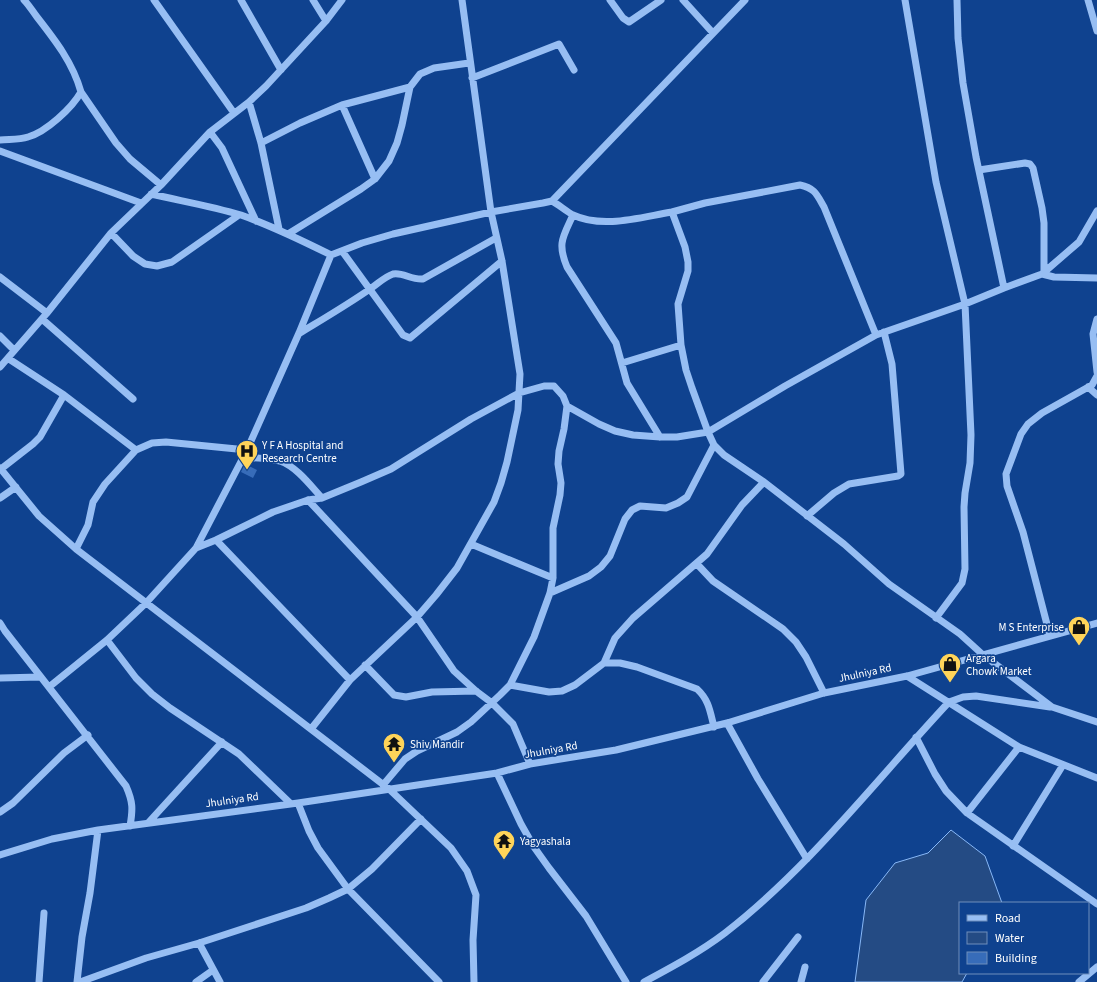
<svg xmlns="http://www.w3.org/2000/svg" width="1097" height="982" font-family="'Source Sans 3',sans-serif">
	<rect width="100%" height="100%" fill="#0f428f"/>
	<!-- water -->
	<path fill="#244b84" stroke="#88b8f7" d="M951 830 985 856 1002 903H960V973H967L962 982H855L866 900 895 863 928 853Z"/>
	<!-- building -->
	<path fill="#376cb9" d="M245 464 257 470 253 478 241 472Z"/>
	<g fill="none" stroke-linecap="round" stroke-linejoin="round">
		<!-- minor -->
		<path stroke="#97bef3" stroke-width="7" d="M154 0 234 113
			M241 0 281 70
			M313 0 326 21
			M610 0 623 18 629 22 661 0
			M683 0 713 33
			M905 0 936 182 965 304 971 435 970 463 965 493 964 507 965 569 962 583 936 618
			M957 0 958 38 963 83 976 157 1004 288
			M1088 0 1097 31
			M472 78 559 44 574 70
			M81 92 116 143 130 159 161 185
			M249 102 261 143 279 229
			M342 105 375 179
			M210 132 222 148 256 221
			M0 140C9 139 19 140 28 137 46 132 72 108 81 92 73 63 55 40 37 17 33 12 29 5 24 0
			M261 143 300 123 342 105 410 87
			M0 151 141 203
			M979 170 1025 163 1030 164 1033 168 1042 208 1044 223V272
			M151 194C181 201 211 206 241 215 272 226 301 240 331 255L362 243 393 234 491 212 543 203 552 201 745 0
			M552 201C559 205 566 211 573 215 603 229 641 217 672 212L685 247 688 262V271L678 304 681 345 686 370 692 388 708 432 714 445 724 455 764 482 844 544 889 584 960 634 982 654 1052 707 1097 722
			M573 215C563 237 557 243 567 267L616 343 627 383 660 437
			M111 233 133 256 145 264 157 266 172 262 239 215
			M288 234 361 189 375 179 389 161 397 143 402 125 410 87 420 74 434 68 469 63
			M342 251 403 335 410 338 502 261
			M1042 274 1054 277 1097 278
			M0 277 47 313
			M42 319 133 399
			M1097 319 1093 334 1097 372
			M300 333C323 319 347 305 370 289 378 284 384 277 393 274 403 272 411 280 423 279L496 238
			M876 335 965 304 1004 288 1042 274 1079 242 1097 211
			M0 336 14 350
			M9 359 64 395 136 450
			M622 363 681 345
			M0 367 47 313 111 233 161 185 210 132 249 102 266 86 326 21 342 0
			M1088 387 1097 395
			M567 406 599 424 615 431 633 435 660 437H677L708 432 785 386 876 335 824 207C817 195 815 188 800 185L705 203 672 212
			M242 457C254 458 269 458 280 461 297 467 310 485 322 498
			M0 468 39 516 76 549 389 789 451 848 467 871 476 895 473 940 474 982
			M1 469 33 444 40 437 64 395
			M0 498 16 487
			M308 500 417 617 454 671 476 691 492 703 513 724 530 764
			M807 516 834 493 849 484 898 476 901 474 892 364 884 332
			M216 540 350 680
			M471 544 553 578
			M196 548 216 540 273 512 308 500 322 498 361 482 391 469 471 419 519 393 544 386H554L563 396 567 406 564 429 559 451 558 464 561 483 560 495 553 528V578L550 593 534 637 510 685 500 695 471 722 457 732 417 751 405 759 383 785
			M76 549 88 525 93 502 105 484 136 450 152 443 166 442 247 450
			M697 564 713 581 783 629 796 642 806 657 824 693
			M550 593 589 576 601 567 610 556 625 519 632 510 640 506 666 508 678 503 687 497 714 445
			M0 623 5 631 126 786C133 802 133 809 130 826
			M1050 636 1023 532 1007 486 1006 474 1021 434 1028 424 1042 413 1092 385 1097 376
			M107 640 136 678 152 694 170 708 239 754 290 803
			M604 663 615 638 633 618 707 554 742 505 764 482
			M365 665 394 695 406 697 432 692 476 691
			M907 676 1019 747 1097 778
			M0 678 40 677
			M510 685 549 692 562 691 575 685 604 663H620L637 667 697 689C709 700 710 711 714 727
			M49 687 107 640 146 603 196 548 247 450 299 333 331 255
			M727 723 758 779 807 859
			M311 729 350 680 417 617 436 595 457 568 494 502 501 483 507 462 518 410 520 374 502 261 491 212 462 0
			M916 737 935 774 946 791 967 813 1097 904
			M497 773 521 824 534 847 549 868 586 916 626 982
			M298 803 309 831 318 848 348 889 439 982
			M0 812 13 803 64 753 88 735
			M967 813 1019 747
			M148 823 222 742
			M1013 846 1063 765
			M0 855 52 839 98 830 298 803 497 773 530 764 616 750 727 723 824 693 907 676 1097 623
			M199 943 220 982
			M39 982 44 913
			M77 982 82 937 90 893 98 830
			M80 982 146 958 199 943 306 908 329 898 348 889 372 869 421 819
			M196 982 213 970
			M644 982C672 967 700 952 725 933 810 867 876 780 949 702L963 697 976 696 1050 707
			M763 982 798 937
			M801 982 805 967
			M1079 982 1097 967"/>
	</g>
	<!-- icons -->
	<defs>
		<g id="hospital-pin" transform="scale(1.15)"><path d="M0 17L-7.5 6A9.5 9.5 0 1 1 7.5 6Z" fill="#ffd459" stroke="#0f428f"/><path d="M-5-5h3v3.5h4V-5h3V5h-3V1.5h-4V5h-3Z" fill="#111"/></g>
		<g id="shop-pin" transform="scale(1.15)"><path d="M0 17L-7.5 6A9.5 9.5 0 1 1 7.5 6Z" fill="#ffd459" stroke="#0f428f"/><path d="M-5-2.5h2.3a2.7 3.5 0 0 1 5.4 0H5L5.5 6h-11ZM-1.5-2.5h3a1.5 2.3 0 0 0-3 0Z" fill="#111"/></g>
		<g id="temple-pin" transform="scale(1.15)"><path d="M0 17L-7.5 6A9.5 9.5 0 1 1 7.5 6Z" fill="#ffd459" stroke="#0f428f"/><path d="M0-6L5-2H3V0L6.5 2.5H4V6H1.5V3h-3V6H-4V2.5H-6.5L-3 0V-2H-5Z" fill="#111"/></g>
	</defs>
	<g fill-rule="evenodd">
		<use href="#hospital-pin" x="247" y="451"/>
		<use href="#shop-pin" x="1079" y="627"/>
		<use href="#shop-pin" x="950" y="664"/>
		<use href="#temple-pin" x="394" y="744"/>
		<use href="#temple-pin" x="504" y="841"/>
	</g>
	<g text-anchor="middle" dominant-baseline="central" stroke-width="3.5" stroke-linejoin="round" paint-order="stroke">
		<!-- poi labels -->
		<g font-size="11" fill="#fff" stroke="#0f428f" text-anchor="start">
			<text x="262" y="445">Y F A Hospital and<tspan x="262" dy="13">Research Centre</tspan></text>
			<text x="1064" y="627" text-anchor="end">M S Enterprise</text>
			<text x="966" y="658">Argara<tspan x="966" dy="13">Chowk Market</tspan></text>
			<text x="410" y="744">Shiv Mandir</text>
			<text x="520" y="841">Yagyashala</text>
		</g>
		<!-- street labels -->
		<g font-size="11" fill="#fff" stroke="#0f428f">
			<text transform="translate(865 673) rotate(-12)">Jhulniya Rd</text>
			<text transform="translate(551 750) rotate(-10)">Jhulniya Rd</text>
			<text transform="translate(232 800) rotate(-8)">Jhulniya Rd</text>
		</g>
	</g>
	<!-- legend -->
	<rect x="959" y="902" width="130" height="72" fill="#0f428f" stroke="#6f8ebc"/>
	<rect x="967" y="915" width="20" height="6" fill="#97bef3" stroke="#6f8ebc"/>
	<text x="995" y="922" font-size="12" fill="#ffffff">Road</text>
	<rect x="967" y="932" width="20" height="12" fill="#244b84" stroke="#6f8ebc"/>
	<text x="995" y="942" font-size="12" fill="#ffffff">Water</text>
	<rect x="967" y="952" width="20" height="12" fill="#376cb9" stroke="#6f8ebc"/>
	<text x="995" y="962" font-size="12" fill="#ffffff">Building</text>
</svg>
